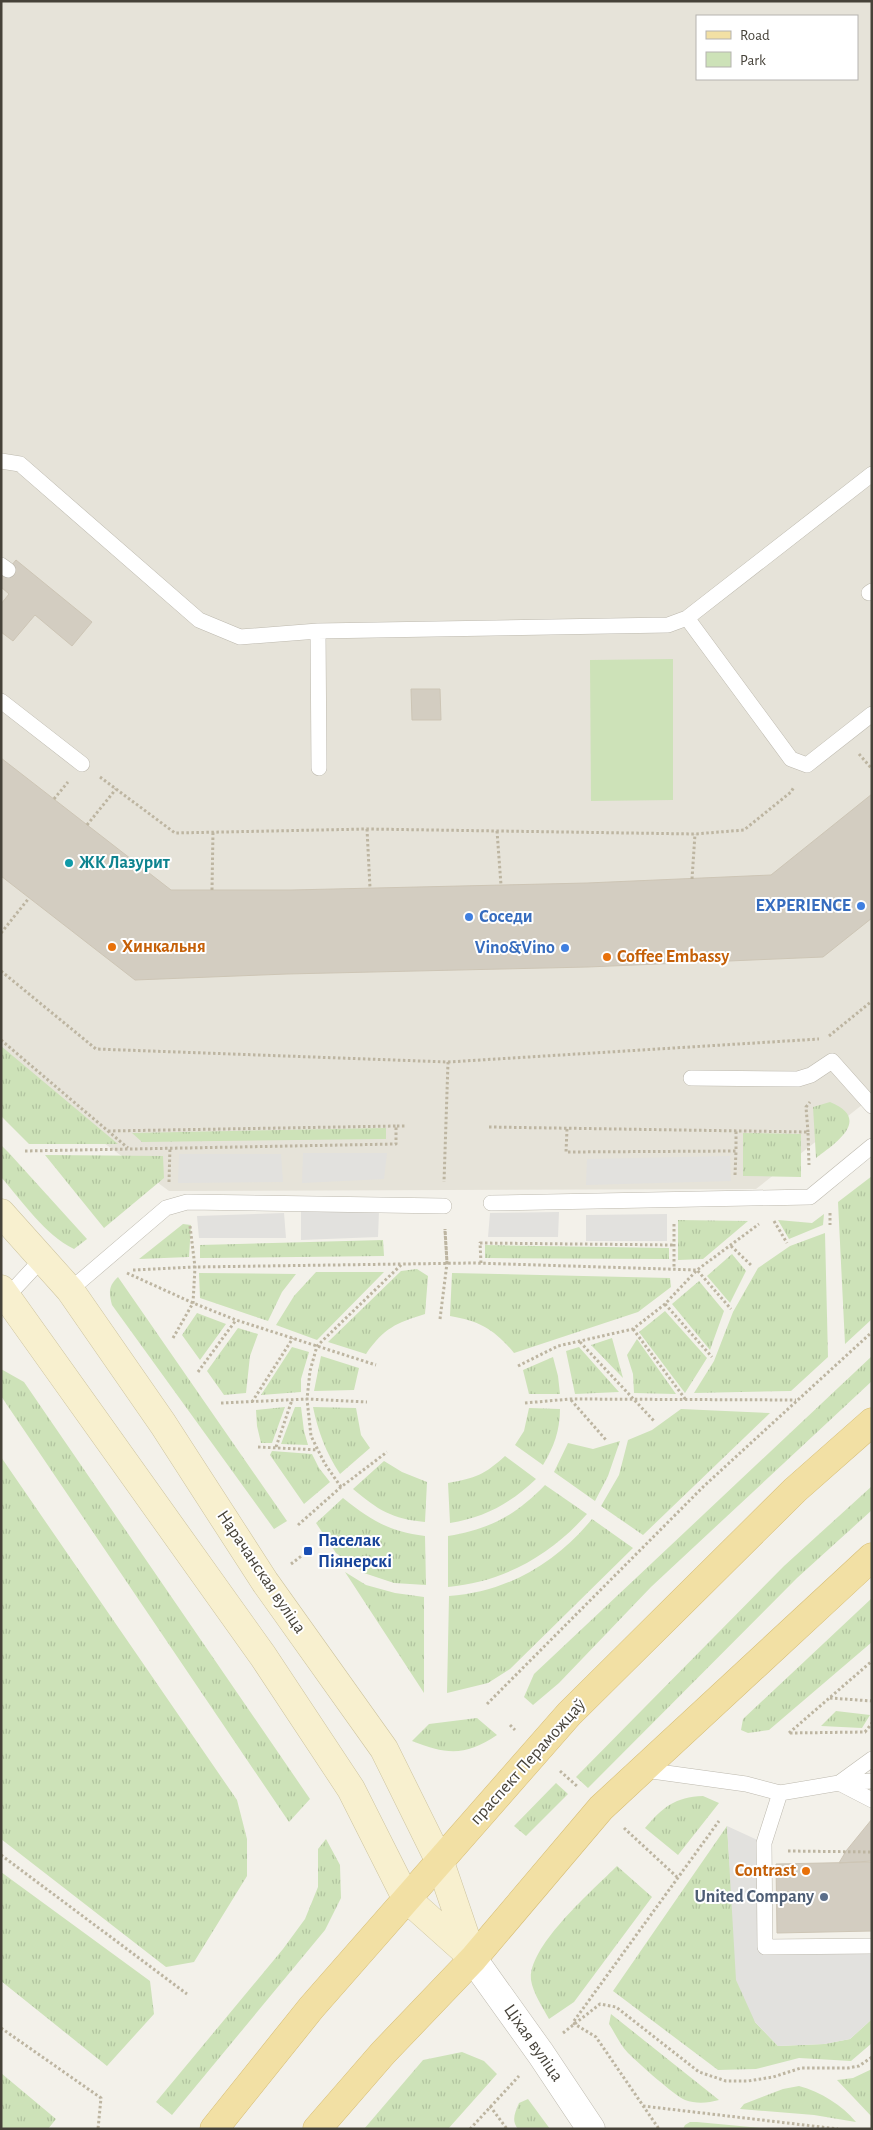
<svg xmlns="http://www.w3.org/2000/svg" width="873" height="2130" font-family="'Alegreya Sans',sans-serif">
	<defs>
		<pattern id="grass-tufts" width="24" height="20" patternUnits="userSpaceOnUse" patternTransform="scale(1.25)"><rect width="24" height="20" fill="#cde2b8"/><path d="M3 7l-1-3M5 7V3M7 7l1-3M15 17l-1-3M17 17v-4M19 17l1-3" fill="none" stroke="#b1c39f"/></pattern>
	</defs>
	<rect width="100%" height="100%" fill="#f3f1ea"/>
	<!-- residential -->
	<path fill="#e6e3d9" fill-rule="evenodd" d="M1 1H872V1097L756 1189 169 1191 1 1067ZM697 16H857V79H697Z"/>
	<!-- grass -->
	<path fill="url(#grass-tufts)" d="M1 1046 118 1144H29L1 1116Z
		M830 1102C872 1119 836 1143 816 1158L813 1107Z
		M386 1128V1139L142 1142 132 1133Z
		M743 1133 801 1134V1177L743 1176Z
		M1 1145 9 1153 87 1239 74 1249C44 1234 23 1202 1 1177Z
		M45 1155 163 1156 164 1178 104 1228Z
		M872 1176V1319L845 1344 838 1202Z
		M824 1214 823 1225 789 1239 778 1220 812 1223Z
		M678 1220 748 1221 703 1259 678 1260Z
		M183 1224 191 1225 189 1257 139 1259Z
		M825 1233 828 1357 791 1391 694 1393 714 1361 733 1312 758 1268 790 1246Z
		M383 1240 384 1256 200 1258V1245Z
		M485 1245 669 1248V1259L485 1258Z
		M732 1254 746 1271 730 1303 707 1276Z
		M417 1269 428 1276 425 1314C396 1323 384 1328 366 1354L328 1342 401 1271Z
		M316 1272H384L317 1340 276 1325 294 1296Z
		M199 1273 296 1274 282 1292 268 1321 200 1298Z
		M452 1273 670 1278 671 1287 638 1312 514 1353C495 1330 480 1321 450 1316Z
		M118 1277 287 1521 274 1529 112 1305C109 1293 108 1286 118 1277Z
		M699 1281 724 1311 710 1350 672 1304Z
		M665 1311 707 1358 685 1393 639 1332Z
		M197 1313 226 1324 200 1360 182 1335Z
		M238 1328 258 1334 250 1356 246 1393 224 1395 207 1371Z
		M612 1338 623 1378 591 1345Z
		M637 1339 676 1394 634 1393 633 1374 627 1355Z
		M292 1347 309 1352 301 1379V1392L261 1395Z
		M579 1347 619 1392 575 1394 566 1351Z
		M321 1356 359 1368 354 1390 314 1391Z
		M872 1356V1381L651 1587 559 1683 533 1705 524 1697 534 1674Z
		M553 1357 558 1376 560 1394H529L523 1370Z
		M1 1369 24 1382 310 1799 289 1822 1 1396Z
		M285 1407 272 1443H261L257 1426 256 1410Z
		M295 1407H301L304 1431 308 1445 281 1444Z
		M313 1407 356 1408 361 1435 370 1448 340 1474C326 1453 318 1431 313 1407Z
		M529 1408 560 1409C560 1430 554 1447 543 1465L515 1445 524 1431Z
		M681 1409 770 1413 643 1535 601 1506 619 1475 628 1440 652 1430Z
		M620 1441 608 1476 595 1501 554 1472 568 1443 593 1449Z
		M272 1451 312 1454 319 1468 330 1482 304 1504 270 1455Z
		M505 1456 536 1479C511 1503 484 1518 450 1523L448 1483C476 1478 484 1475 505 1456Z
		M1 1457 237 1800 247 1839V1876L194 1962 166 1967 1 1839Z
		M384 1461 402 1472 427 1482 425 1522C392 1519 378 1510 353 1489Z
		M545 1485 587 1514C550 1556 503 1582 448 1587V1536C490 1529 516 1515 545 1485Z
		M872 1486V1510L797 1578 588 1788 576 1777 784 1566Z
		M343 1498C372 1521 388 1531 425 1536L426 1585 394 1583 364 1573 336 1553 316 1523Z
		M592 1519 633 1548 510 1669 488 1683 447 1693 449 1596C507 1592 556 1563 592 1519Z
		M345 1572 366 1585 395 1593 424 1597V1693Z
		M872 1598V1642L769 1730 748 1733 741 1730 743 1719Z
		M836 1711 870 1715 862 1728 821 1726Z
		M477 1718 497 1735C466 1756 447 1755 412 1741L429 1724Z
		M556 1783 568 1794 526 1836 514 1826Z
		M703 1796 719 1803 678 1855 645 1828C663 1807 675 1797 703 1796Z
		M727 1826 732 1897 755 2022 778 2046 824 2044 850 2039 872 2019V2043L851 2061 799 2058 756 2069 718 2070 613 1991Z
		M326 1839 340 1865 341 1898 325 1930 172 2115 156 2102 283 1949 305 1919 318 1887V1849Z
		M617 1866 652 1897 574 2002 549 2019C543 2008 533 1993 531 1980 528 1946 593 1890 617 1866Z
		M1 1872 150 1981 154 2014 107 2066 1 1981Z
		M611 2014 719 2100C708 2103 696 2104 685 2100 674 2095 638 2063 628 2053 620 2045 615 2033 609 2024Z
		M462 2052 484 2061 497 2074 448 2129H364L423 2060Z
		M872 2069V2117L837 2080 853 2078Z
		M1 2073 56 2119 48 2129H1Z
		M799 2086C821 2092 842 2105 856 2122L814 2115 740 2109 744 2104 783 2089Z
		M528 2099 550 2129H518C511 2120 515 2113 519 2103Z
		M690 2122H697L772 2129H683L685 2125Z"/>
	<!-- park -->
	<path fill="#cde2b8" d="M673 659V800L591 801 590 660Z"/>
	<!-- parking -->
	<path fill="#e2e1de" d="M303 1153H387L384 1179 302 1183Z
		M179 1154H281L283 1182 178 1183Z
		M730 1156 731 1181 586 1185 587 1159Z
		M301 1211H379L378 1237 301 1240Z
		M559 1212 558 1237H488L490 1213Z
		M284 1213 286 1238H199L197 1216Z
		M667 1214V1241H586V1215Z
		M727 1826 764 1843 765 1947H872V2019L850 2039 824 2044 778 2046 755 2022 736 1980Z"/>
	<!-- building -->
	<path fill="#d3cdc1" stroke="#cdc5b5" d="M16 560 92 622 72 646 35 615 13 641 1 632V604L9 594 1 587V578Z
		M411 689H440L441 720H412Z
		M1 758 171 890H291L587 883 771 875 872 794V918L823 957 588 967 287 974 135 980 1 876Z
		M872 1819V1861L839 1863 846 1851Z
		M872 1862V1931L777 1933 776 1864Z"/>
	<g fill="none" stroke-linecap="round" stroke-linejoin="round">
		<!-- service casing -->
		<g stroke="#bdb9ae" stroke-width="16">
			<path id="service" d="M1 461 20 464 199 620 240 637 318 631 668 625 687 618 872 474
				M1 565 8 570
				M869 593 872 591
				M687 618 791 759 807 765 872 714
				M318 631 319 768
				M1 701 82 764
				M691 1078 798 1079 811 1075 832 1061 872 1106
				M491 1203 810 1197 872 1146
				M70 1290 166 1208 187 1202 444 1206
				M2 1302 42 1259
				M644 1770 746 1784 780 1793 839 1783 872 1781
				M839 1783 872 1759
				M841 1784 872 1800
				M780 1793 764 1843 765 1947 872 1946"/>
		</g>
		<!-- minor casing -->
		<g stroke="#bdb9ae" stroke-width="29">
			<path id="minor" d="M473 1959 541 2054 591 2129"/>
		</g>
		<!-- secondary casing -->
		<g stroke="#cdc49f" stroke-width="29">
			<path id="secondary" d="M1 1213 70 1290 163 1424 265 1582 384 1749 440 1862 473 1959
				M1 1289 263 1656 351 1789 406 1898 472 1957"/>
		</g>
		<!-- primary casing -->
		<g stroke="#d6bd75" stroke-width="29">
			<path id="primary" d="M214 2129 311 2008 569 1714 795 1490 872 1422
				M317 2129 383 2053 473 1959 601 1808 872 1557"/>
		</g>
		<!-- path -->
		<path stroke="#bdb5a1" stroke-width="3" stroke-dasharray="2.5 2.5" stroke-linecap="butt" d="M859 754 872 769
			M100 777 175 833 367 829 695 834 744 830 791 792 794 787
			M54 799 68 782
			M87 825 116 789
			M367 829 370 888
			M497 831 501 885
			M692 879 695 834
			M212 890 213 831
			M1 933 29 898
			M1 971 96 1049 448 1062 444 1182
			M829 1036 872 1001
			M1 1040 128 1148
			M448 1062 819 1039
			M489 1127 808 1132 809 1165
			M567 1129 566 1152 736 1151V1130
			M108 1131 396 1126
			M808 1132 806 1107 810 1102
			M25 1151 396 1144V1126H406
			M735 1175 736 1151
			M169 1182 170 1147
			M830 1213V1225
			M774 1221 787 1243
			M674 1224V1269
			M445 1231 447 1263 445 1229
			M731 1246 752 1266
			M481 1263 480 1243 674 1245
			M133 1270 195 1267 402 1264
			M127 1273 193 1303 236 1320 376 1365
			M665 1304 712 1357
			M440 1319 447 1263
			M633 1329 686 1400
			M173 1338 193 1303 195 1267 190 1226
			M580 1342 655 1422
			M518 1366 558 1346 633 1329 665 1304 697 1270 759 1224
			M198 1372 236 1320
			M571 1400 606 1440
			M252 1402 293 1338
			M221 1403 307 1399 367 1402
			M525 1403 570 1399 796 1400
			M258 1447 318 1450
			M276 1447 292 1400
			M341 1487 325 1464 311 1436 307 1399 310 1371 317 1346 402 1264 474 1263 697 1270 731 1309
			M298 1525 341 1487 387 1452
			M291 1564 308 1551
			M830 1698 872 1701
			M487 1704 704 1486 872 1332
			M510 1725 515 1730
			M789 1733 872 1661
			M790 1733 865 1732 872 1723
			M560 1771 578 1787
			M624 1828 677 1877
			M788 1851 872 1852
			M1 1855 187 1994
			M574 2021 719 1821
			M573 2023 596 2037 659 2129
			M1 2028 101 2098 98 2129
			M563 2033 600 2004 616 2007 699 2072 726 2081H748L773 2077 801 2068H848L859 2066 872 2057
			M490 2106 507 2129
			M643 2106 838 2129
			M470 2129 519 2076"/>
		<!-- service -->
		<use href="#service" stroke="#fff" stroke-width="15"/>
		<!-- minor -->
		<use href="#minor" stroke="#fff" stroke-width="28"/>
		<!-- secondary -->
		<use href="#secondary" stroke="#f8f0cf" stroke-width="28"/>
		<!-- primary -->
		<use href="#primary" stroke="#f2e0a4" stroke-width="28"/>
	</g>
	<!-- markers -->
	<circle fill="#0f9aa8" stroke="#fff" stroke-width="2" cx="69" cy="863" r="5"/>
	<g fill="#3f7fe0" stroke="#fff" stroke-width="2">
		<circle cx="861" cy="906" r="5"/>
		<circle cx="469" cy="917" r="5"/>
		<circle cx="565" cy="948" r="5"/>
	</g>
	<g fill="#e8710a" stroke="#fff" stroke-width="2">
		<circle cx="112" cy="947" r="5"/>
		<circle cx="607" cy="957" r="5"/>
		<circle cx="806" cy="1871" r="5"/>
	</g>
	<rect fill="#1a4fb4" stroke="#fff" stroke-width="2" x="303" y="1546" width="10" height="10" rx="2.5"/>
	<circle fill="#5c6f8a" stroke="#fff" stroke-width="2" cx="824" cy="1897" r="5"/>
	<g text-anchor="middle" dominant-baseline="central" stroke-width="4" stroke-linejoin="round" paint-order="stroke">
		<!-- culture labels -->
		<g font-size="18" font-weight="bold" fill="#0d838f" stroke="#fff" text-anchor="start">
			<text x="79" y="863">ЖК Лазурит</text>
		</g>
		<!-- shop labels -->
		<g font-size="18" font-weight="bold" fill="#366cbe" stroke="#fff" text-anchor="end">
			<text x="851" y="906">EXPERIENCE</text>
			<text x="479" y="917" text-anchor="start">Соседи</text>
			<text x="555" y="948">Vino&amp;Vino</text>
		</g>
		<!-- food labels -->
		<g font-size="18" font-weight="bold" fill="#c56008" stroke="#fff" text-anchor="start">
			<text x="122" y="947">Хинкальня</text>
			<text x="617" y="957">Coffee Embassy</text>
			<text x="796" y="1871" text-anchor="end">Contrast</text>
		</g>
		<!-- transit labels -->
		<g font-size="18" font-weight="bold" fill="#164399" stroke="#fff" text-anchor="start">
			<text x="318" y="1541">Паселак<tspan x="318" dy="21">Піянерскі</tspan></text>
		</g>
		<!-- street labels -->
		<g font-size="18" fill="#464239" stroke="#fff">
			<text transform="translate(261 1572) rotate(56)">Нарачанская вуліца</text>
			<text transform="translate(528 1762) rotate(-48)">праспект Пераможцаў</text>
			<text transform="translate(533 2043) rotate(55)">Ціхая вуліца</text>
		</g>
		<!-- service labels -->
		<g font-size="18" font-weight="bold" fill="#4e5e75" stroke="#fff" text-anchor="end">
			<text x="814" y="1897">United Company</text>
		</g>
	</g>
	<!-- border -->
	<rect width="873" height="2130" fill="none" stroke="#464239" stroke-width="5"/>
	<!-- legend -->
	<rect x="696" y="15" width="162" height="65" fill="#ffffff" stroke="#b5b3b0"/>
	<rect x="706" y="31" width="25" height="8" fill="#f2e0a4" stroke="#b5b3b0"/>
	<text x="740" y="40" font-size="15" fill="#464239">Road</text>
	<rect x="706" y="52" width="25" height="15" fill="#cde2b8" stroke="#b5b3b0"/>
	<text x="740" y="65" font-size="15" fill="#464239">Park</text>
</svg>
